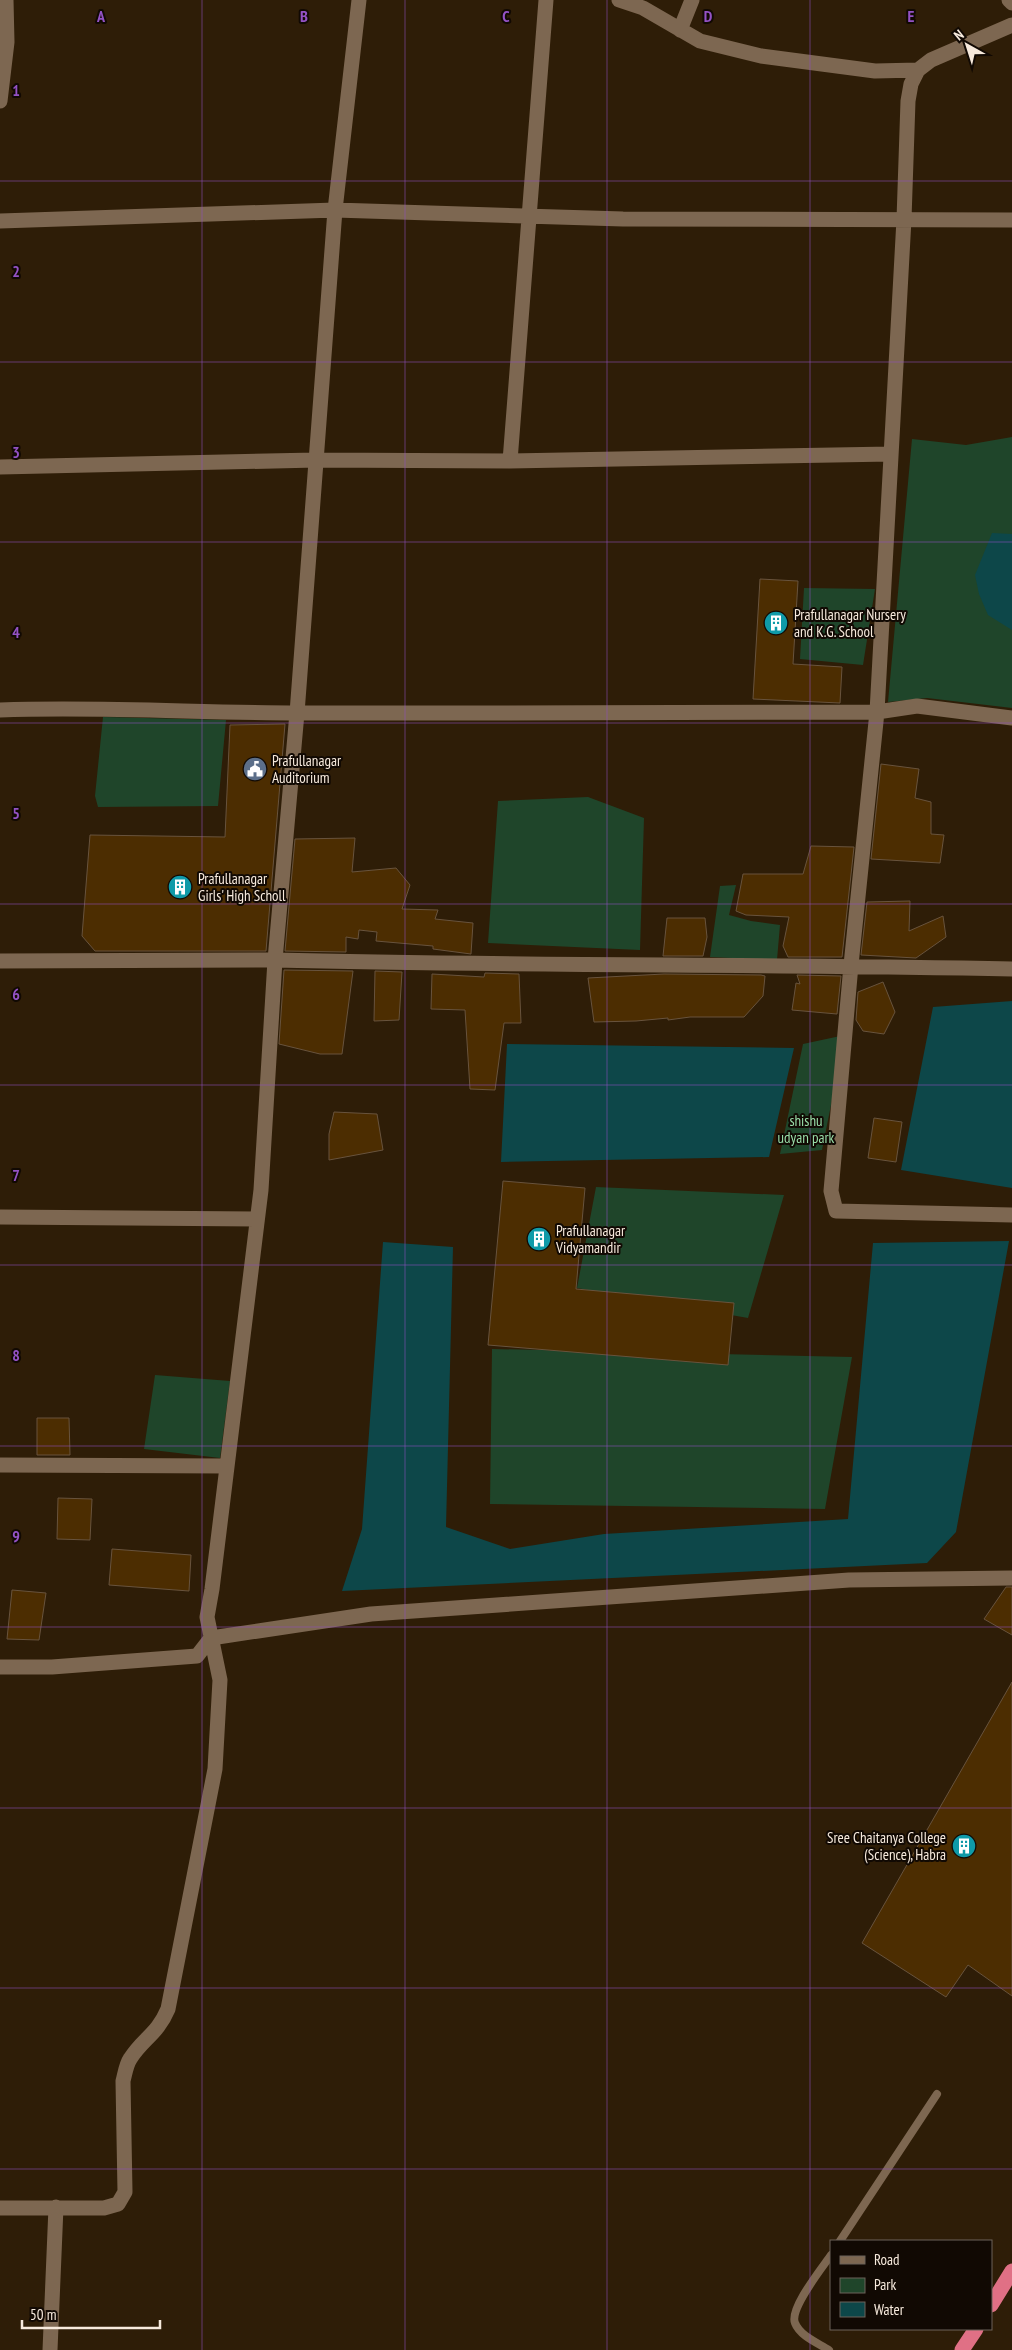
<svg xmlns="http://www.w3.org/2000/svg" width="1012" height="2350" font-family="'PT Sans Narrow',sans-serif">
	<rect width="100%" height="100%" fill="#2e1d07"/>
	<!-- green -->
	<path fill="#1f452a" d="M1012 437V708L927 698 888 702 912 439 966 445Z
		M804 588 875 589 863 665 800 659Z
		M103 717 226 720 218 806 98 807 95 796Z
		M588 797 644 818 640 950 488 943 498 801Z
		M736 885 729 915 751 921 780 925 777 960 710 957 720 886Z
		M845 1035 822 1150 780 1154 803 1044Z
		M596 1187 784 1195 748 1318 577 1288Z
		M492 1349 852 1357 825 1509 490 1504Z
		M155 1375 230 1381 220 1458 144 1449Z"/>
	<!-- water -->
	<path fill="#0d4749" d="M992 533 1012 534V630L988 615 979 594 975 575Z
		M1012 1001V1188L901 1170 933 1007Z
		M507 1044 794 1048 769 1157 501 1162Z
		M1009 1241 956 1532 927 1563 342 1591 362 1529 383 1242 453 1247 446 1527 510 1549 604 1534 848 1519 873 1243Z"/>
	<!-- building -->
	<path fill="#4c2d01" stroke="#68533d" d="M760 579 798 581 793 664 842 667 840 703 753 699Z
		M285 724 266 951H95L82 936 90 835 225 837 230 725Z
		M881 764 919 769 915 798 931 802V834L944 835 940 863 871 859Z
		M355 838 352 872 396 868 410 885 402 909 438 910 435 919 473 923 471 954 433 949V946L376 941 377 932 359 930 358 939 346 937V952L285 951 295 839Z
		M811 846 854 847 842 957H788L783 946 789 917 746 915 736 911 743 874H803Z
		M910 901 909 931 943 916 946 937 916 958 861 955 867 902Z
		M667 918H705L707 937 703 956H663Z
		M284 970 353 971 342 1054H320L279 1044Z
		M375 971 402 972 399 1020 374 1021Z
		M485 973 519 974 521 1023H504L495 1090 470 1089 465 1010 431 1009 432 974 484 977Z
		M664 974 761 975 765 976 763 996 744 1017H690L668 1020V1018L636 1021 594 1022 588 978Z
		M797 975 841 976 837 1014 792 1010 796 983 800 984Z
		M883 982 895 1012 884 1034 863 1031 856 1020 858 992Z
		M334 1112 377 1114 383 1150 329 1160V1134Z
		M874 1118 902 1122 896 1162 868 1158Z
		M503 1181 585 1188 576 1289 734 1303 728 1365 488 1345Z
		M37 1418H69L70 1455H37Z
		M58 1498 92 1499 90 1540 57 1539Z
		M112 1549 191 1555 189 1591 109 1585Z
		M1006 1587H1012V1635L984 1619Z
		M12 1590 46 1593 39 1640 7 1639Z
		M1012 1682V1996L968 1965 946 1997 862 1943Z"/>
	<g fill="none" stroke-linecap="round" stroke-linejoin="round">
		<!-- service -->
		<path stroke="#7d6751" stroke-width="8" d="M840 2241 937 2094
			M829 2350C818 2343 800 2336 795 2323 789 2309 822 2268 831 2255"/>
		<!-- minor -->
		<path stroke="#7d6751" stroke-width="15" d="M619 0 643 8 700 41 761 56 875 71 918 70 911 84 908 101 904 219 877 712 851 965 831 1191 836 1211 1012 1215
			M1009 0 1012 3
			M680 30 692 0
			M918 70 931 60 1012 25
			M0 101 7 42 6 0
			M0 221 335 210 623 219 1012 220
			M510 461 546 0
			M0 467 316 460 510 461 891 454
			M0 710C100 706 200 713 300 713 492 714 685 712 877 712L917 706 1012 718
			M0 961 275 960 297 713 335 210 359 0
			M0 1217 257 1219
			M0 1465 227 1466
			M0 1667H52L197 1656 211 1638 371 1614 849 1580 1012 1578
			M0 2208H104L118 2204 125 2192 123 2081C125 2074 126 2065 130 2059 143 2038 157 2035 168 2009L215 1769 220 1680 207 1617 212 1589 261 1190 275 960C521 966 767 964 1012 969
			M50 2350 56 2207"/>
		<!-- trunk -->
		<path stroke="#e07085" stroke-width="15" d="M991 2305 1012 2271
			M962 2350 976 2329"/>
	</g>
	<!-- grid -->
	<path fill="none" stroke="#9452c5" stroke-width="1" stroke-opacity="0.55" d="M202 0V2350M405 0V2350M607 0V2350M810 0V2350M0 181H1012M0 362H1012M0 542H1012M0 723H1012M0 904H1012M0 1085H1012M0 1265H1012M0 1446H1012M0 1627H1012M0 1808H1012M0 1988H1012M0 2169H1012"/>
	<!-- icons -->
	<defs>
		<g id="building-disc" transform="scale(1.25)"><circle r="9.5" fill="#0f9aa8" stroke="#110903"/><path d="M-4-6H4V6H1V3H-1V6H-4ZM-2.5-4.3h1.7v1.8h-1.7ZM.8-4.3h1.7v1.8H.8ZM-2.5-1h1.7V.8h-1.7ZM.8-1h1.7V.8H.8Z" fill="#fff"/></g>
		<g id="civic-disc" transform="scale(1.25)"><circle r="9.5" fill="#5c6f8a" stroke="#110903"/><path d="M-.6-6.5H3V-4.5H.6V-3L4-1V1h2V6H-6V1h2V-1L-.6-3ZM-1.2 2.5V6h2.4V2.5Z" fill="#fff"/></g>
	</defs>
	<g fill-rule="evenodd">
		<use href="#building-disc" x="776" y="623"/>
		<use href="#civic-disc" x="255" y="769"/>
		<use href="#building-disc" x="180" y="887"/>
		<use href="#building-disc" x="539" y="1239"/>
		<use href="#building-disc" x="964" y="1846"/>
	</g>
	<g text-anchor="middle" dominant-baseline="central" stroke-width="4" stroke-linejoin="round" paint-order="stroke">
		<!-- poi labels -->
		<g font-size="15" fill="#f7eadd" stroke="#110903" text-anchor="start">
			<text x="794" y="614">Prafullanagar Nursery<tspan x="794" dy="17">and K.G. School</tspan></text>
			<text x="272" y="760">Prafullanagar<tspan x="272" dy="17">Auditorium</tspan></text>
			<text x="198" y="878">Prafullanagar<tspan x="198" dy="17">Girls' High Scholl</tspan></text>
			<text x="556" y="1230">Prafullanagar<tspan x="556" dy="17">Vidyamandir</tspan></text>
			<text x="946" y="1837" text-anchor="end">Sree Chaitanya College<tspan x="946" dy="17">(Science), Habra</tspan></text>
		</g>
		<!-- park labels -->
		<g font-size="15" fill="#99dea9" stroke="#110903">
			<text x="806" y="1120">shishu<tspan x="806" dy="17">udyan park</tspan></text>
		</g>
	</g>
	<g font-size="16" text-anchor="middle" font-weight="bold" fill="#9452c5" stroke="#110903" stroke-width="4" stroke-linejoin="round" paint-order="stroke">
		<text x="101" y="22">A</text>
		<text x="304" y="22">B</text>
		<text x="506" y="22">C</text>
		<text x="708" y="22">D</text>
		<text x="911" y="22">E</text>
		<text x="16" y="96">1</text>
		<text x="16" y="277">2</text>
		<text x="16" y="458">3</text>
		<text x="16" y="638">4</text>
		<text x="16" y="819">5</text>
		<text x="16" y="1000">6</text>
		<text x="16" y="1181">7</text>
		<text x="16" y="1361">8</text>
		<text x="16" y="1542">9</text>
	</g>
	<!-- legend -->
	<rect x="830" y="2240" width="162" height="90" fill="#110903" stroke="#6d635a"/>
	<rect x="840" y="2256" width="25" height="8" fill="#7d6751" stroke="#6d635a"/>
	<text x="874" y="2265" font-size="15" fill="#f7eadd">Road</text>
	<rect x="840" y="2278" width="25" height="15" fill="#1f452a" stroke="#6d635a"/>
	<text x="874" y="2290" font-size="15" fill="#f7eadd">Park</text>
	<rect x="840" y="2302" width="25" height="15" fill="#0d4749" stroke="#6d635a"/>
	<text x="874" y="2315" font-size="15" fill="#f7eadd">Water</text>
	<!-- north arrow -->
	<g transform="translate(967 45) rotate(321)" stroke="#110903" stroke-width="4" paint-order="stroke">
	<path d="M0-4L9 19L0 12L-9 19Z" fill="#f7eadd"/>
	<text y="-8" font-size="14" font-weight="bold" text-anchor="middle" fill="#f7eadd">N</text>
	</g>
	<!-- scale -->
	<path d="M22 2320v8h138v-8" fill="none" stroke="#f7eadd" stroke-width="2.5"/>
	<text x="30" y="2320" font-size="15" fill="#f7eadd" stroke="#110903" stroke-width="4" paint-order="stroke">50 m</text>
</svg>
